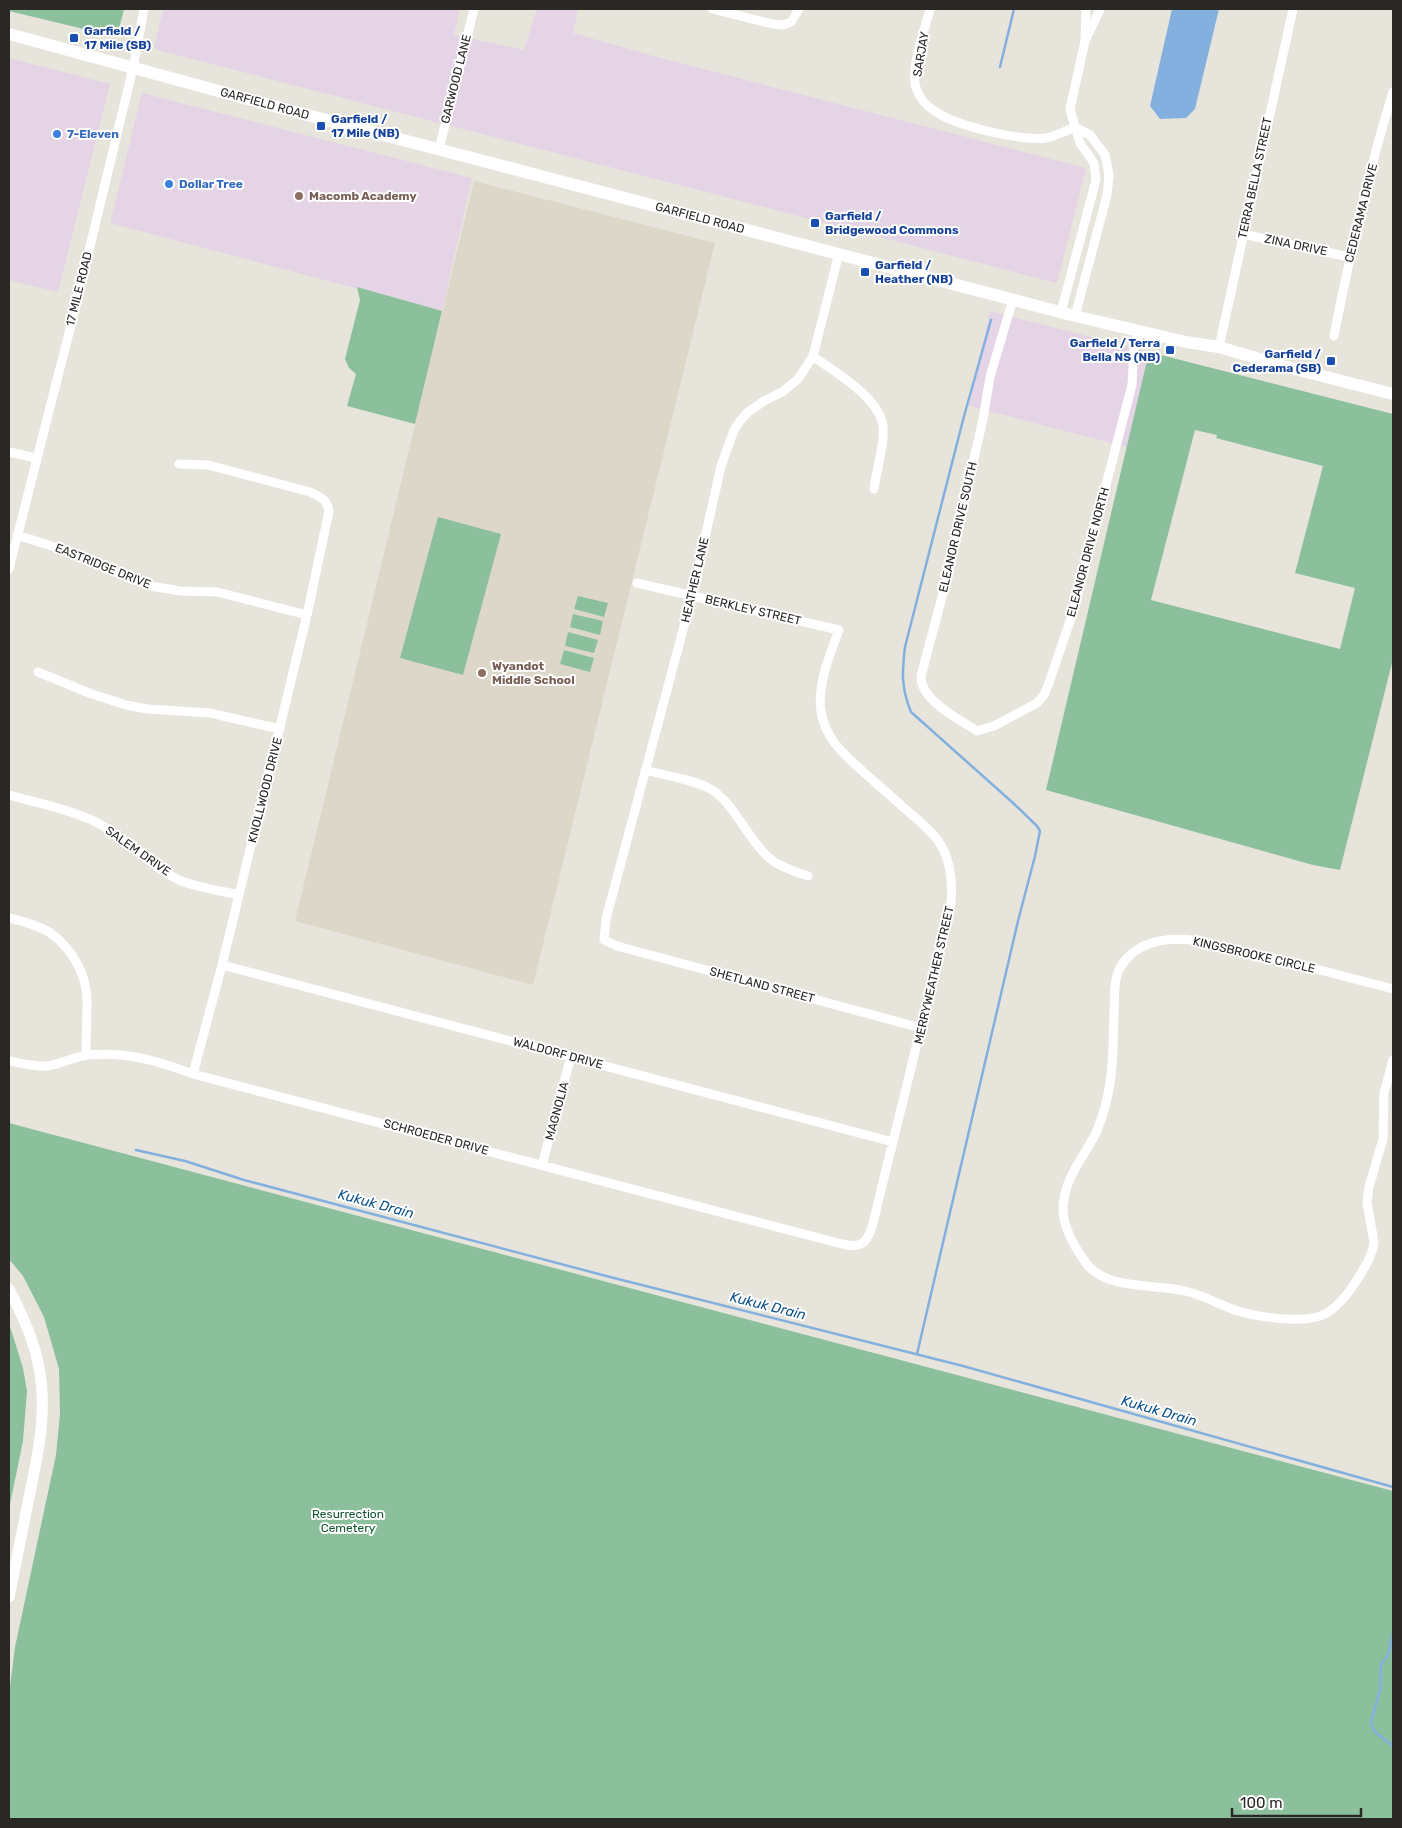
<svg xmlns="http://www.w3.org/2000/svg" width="1402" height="1828" font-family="Rubik,sans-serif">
	<rect width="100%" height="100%" fill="#e7e4dc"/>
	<!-- commercial -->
	<path fill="#e5d4e5" d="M163 9H460L454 35 524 50 537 9H578L573 33 657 57 1086 168 1057 283 154 49Z
		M9 58 110 84 58 292 9 280Z
		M142 93 472 178 442 311 110 223Z
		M990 311 1149 352 1127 447 969 406Z"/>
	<!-- built -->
	<path fill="#ddd7c9" d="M474 181 715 243 533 985 295 921Z"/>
	<!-- green -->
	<path fill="#8cc09d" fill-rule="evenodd" d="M9 9H124L117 37 9 11Z
		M357 287 442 311 415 424 347 406 356 374 349 368 345 359 360 300Z
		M1149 352 1393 414V659L1340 870 1313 865 1046 790ZM1195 430 1217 435 1216 438 1323 466 1295 573 1355 588 1340 649 1151 600Z
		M438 517 501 534 463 675 400 658Z
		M578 596 608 603 604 617 574 609Z
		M573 614 603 621 600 635 570 627Z
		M568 632 598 640 594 653 565 646Z
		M564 650 594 658 590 672 560 664Z
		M9 1123 1393 1491V1819H9V1695L15 1647 56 1455 60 1414 59 1369 44 1317 23 1276 9 1259Z
		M9 1323 23 1368 27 1391 23 1441 9 1509Z"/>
	<!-- water -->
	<path fill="#83b0df" d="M1172 9H1219L1195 109 1186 118 1160 119 1150 106Z"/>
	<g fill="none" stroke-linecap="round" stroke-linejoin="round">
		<!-- stream -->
		<path stroke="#83b0df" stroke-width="2.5" d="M1000 67 1014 9
			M136 1150 185 1161 244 1180 610 1277 963 1366 1393 1487
			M917 1354 1018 921 1035 856 1040 831 1037 826 1012 802 911 712C901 688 902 672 905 647L963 420 991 320
			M1393 1633 1388 1655 1381 1665 1380 1689 1371 1723 1374 1731 1393 1746"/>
		<!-- minor -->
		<path stroke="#fff" stroke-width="9" d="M712 9 773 24 783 25 791 22 799 9
			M930 9C925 29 910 68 916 88 919 96 924 104 932 109 953 126 1020 141 1046 138 1056 136 1066 131 1075 127L1070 109 1085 41 1086 9
			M1086 39 1100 9
			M439 149 474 9
			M1243 234 1349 257
			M839 253 813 356 798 379 782 392 764 401 748 412 740 421 734 430 721 466 692 596 606 919 604 940 617 946 921 1028
			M1013 299 990 377 983 419 946 582 921 676C920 700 959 719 977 731L994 726 1037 703 1044 695 1049 683 1073 612 1132 385 1134 348 1138 331
			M1061 312 1096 180 1094 163 1080 143 1075 127 1090 135 1105 155 1109 175 1107 195 1075 316
			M1334 336C1350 254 1368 172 1393 92
			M1219 347 1293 9
			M813 356C834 372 874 394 882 421 887 437 876 471 874 489
			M9 452 36 458
			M179 464 208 465 310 492C320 497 327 499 329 511L307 615 222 965 193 1074
			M17 535 80 555 119 574 151 586 180 591 217 592 307 615
			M9 569 73 317 133 68 144 9
			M38 672 89 693 126 705 147 709 210 713 280 729
			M645 770C663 775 697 780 712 790 736 805 749 843 773 861 783 868 796 872 808 876
			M9 795C38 803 68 809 96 822 128 838 151 869 184 882 201 888 221 891 239 895
			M9 918C22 921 37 925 49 932 71 947 87 974 87 1001 87 1019 86 1037 86 1055
			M222 965 893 1142
			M1393 989 1297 964 1191 940C1165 937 1136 942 1121 966 1113 979 1115 996 1114 1011 1113 1038 1114 1067 1108 1094 1105 1108 1101 1123 1094 1137 1081 1160 1064 1180 1063 1208 1063 1228 1075 1248 1086 1263 1105 1290 1156 1284 1185 1291 1203 1295 1218 1304 1235 1310 1256 1317 1307 1325 1327 1313 1338 1306 1346 1296 1353 1286 1362 1272 1372 1258 1374 1242L1367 1203 1369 1187 1383 1139 1384 1093 1393 1060
			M9 1061C21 1063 34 1067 47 1066 61 1064 74 1057 88 1055 126 1051 158 1061 193 1074L842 1244C860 1248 866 1245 872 1227L949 913C954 892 952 861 939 842 930 829 916 818 904 808 889 794 873 781 858 767 841 752 824 735 821 711 817 685 830 654 839 630L637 583
			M542 1165 571 1056"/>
		<!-- tertiary -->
		<path stroke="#fff" stroke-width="11" d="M9 1289C21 1312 33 1337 38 1363 49 1411 37 1459 27 1507 21 1537 15 1567 9 1597"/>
		<!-- secondary -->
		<path stroke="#fff" stroke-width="12" id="s1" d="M9 34 292 111 1075 316 1186 342 1219 347 1283 366 1393 394"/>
	</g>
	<!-- markers -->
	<g fill="#1a4fb4" stroke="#fff" stroke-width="2">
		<rect x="69" y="33" width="10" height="10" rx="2.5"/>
		<rect x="316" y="121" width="10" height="10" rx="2.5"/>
		<rect x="810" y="218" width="10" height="10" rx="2.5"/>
		<rect x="860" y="267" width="10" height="10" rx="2.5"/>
		<rect x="1165" y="345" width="10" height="10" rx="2.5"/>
		<rect x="1326" y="356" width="10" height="10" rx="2.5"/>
	</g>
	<g fill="#3f7fe0" stroke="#fff" stroke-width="2">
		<circle cx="57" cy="134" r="5"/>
		<circle cx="169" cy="184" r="5"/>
	</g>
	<g fill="#8d6e63" stroke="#fff" stroke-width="2">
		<circle cx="299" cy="196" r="5"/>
		<circle cx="482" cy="673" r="5"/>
	</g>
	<g text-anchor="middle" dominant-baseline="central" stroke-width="4" stroke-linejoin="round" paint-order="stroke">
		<!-- transit labels -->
		<g font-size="12" font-weight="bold" fill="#164399" stroke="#fff" text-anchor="start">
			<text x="84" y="31">Garfield /<tspan x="84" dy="14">17 Mile (SB)</tspan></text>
			<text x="331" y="119">Garfield /<tspan x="331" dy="14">17 Mile (NB)</tspan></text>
			<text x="825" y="216">Garfield /<tspan x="825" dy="14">Bridgewood Commons</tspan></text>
			<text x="875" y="265">Garfield /<tspan x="875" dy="14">Heather (NB)</tspan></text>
			<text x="1160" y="343" text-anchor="end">Garfield / Terra<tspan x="1160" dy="14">Bella NS (NB)</tspan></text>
			<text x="1321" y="354" text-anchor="end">Garfield /<tspan x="1321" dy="14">Cederama (SB)</tspan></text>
		</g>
		<!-- street labels -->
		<g font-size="12" fill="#292825" stroke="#fff">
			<text transform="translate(921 54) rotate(-80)">SARJAY</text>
			<text transform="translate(456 79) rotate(-76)">GARWOOD LANE</text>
			<text stroke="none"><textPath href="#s1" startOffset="265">GARFIELD ROAD</textPath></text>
			<text transform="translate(1255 178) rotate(-78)">TERRA BELLA STREET</text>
			<text transform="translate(1361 213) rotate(-76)">CEDERAMA DRIVE</text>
			<text stroke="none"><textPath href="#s1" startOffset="715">GARFIELD ROAD</textPath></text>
			<text transform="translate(1296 245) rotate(12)">ZINA DRIVE</text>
			<text transform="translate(79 289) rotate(-76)">17 MILE ROAD</text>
			<text transform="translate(958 527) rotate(-77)">ELEANOR DRIVE SOUTH</text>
			<text transform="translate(1088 552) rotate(-75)">ELEANOR DRIVE NORTH</text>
			<text transform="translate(103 566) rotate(22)">EASTRIDGE DRIVE</text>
			<text transform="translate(695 580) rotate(-77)">HEATHER LANE</text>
			<text transform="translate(753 610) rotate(13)">BERKLEY STREET</text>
			<text transform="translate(265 790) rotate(-76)">KNOLLWOOD DRIVE</text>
			<text transform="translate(138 851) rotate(35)">SALEM DRIVE</text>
			<text transform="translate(1254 955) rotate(13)">KINGSBROOKE CIRCLE</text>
			<text transform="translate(934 975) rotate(-77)">MERRYWEATHER STREET</text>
			<text transform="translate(762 985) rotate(15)">SHETLAND STREET</text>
			<text transform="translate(558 1053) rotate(15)">WALDORF DRIVE</text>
			<text transform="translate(557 1111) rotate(-75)">MAGNOLIA</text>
			<text transform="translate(436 1137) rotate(15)">SCHROEDER DRIVE</text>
		</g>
		<!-- shop labels -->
		<g font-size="12" font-weight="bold" fill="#366cbe" stroke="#fff" text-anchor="start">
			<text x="67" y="134">7-Eleven</text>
			<text x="179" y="184">Dollar Tree</text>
		</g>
		<!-- education labels -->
		<g font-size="12" font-weight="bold" fill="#785e54" stroke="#fff" text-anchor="start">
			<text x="309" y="196">Macomb Academy</text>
			<text x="492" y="666">Wyandot<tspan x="492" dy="14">Middle School</tspan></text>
		</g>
		<!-- park labels -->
		<g font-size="12" fill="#105631" stroke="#fff">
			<text x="348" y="1514">Resurrection<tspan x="348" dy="14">Cemetery</tspan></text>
		</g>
		<!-- water labels -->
		<g font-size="14" font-style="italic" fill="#0e528b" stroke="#fff">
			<text transform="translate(376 1204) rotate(15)">Kukuk Drain</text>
			<text transform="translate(768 1306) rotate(14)">Kukuk Drain</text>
			<text transform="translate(1159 1411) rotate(16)">Kukuk Drain</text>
		</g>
	</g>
	<!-- border -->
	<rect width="1402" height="1828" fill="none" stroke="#292825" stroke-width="20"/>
	<!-- scale -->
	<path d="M1232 1808v8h129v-8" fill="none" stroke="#292825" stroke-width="2.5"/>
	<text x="1240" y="1808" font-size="15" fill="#292825" stroke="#ffffff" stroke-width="4" paint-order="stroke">100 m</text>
</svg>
